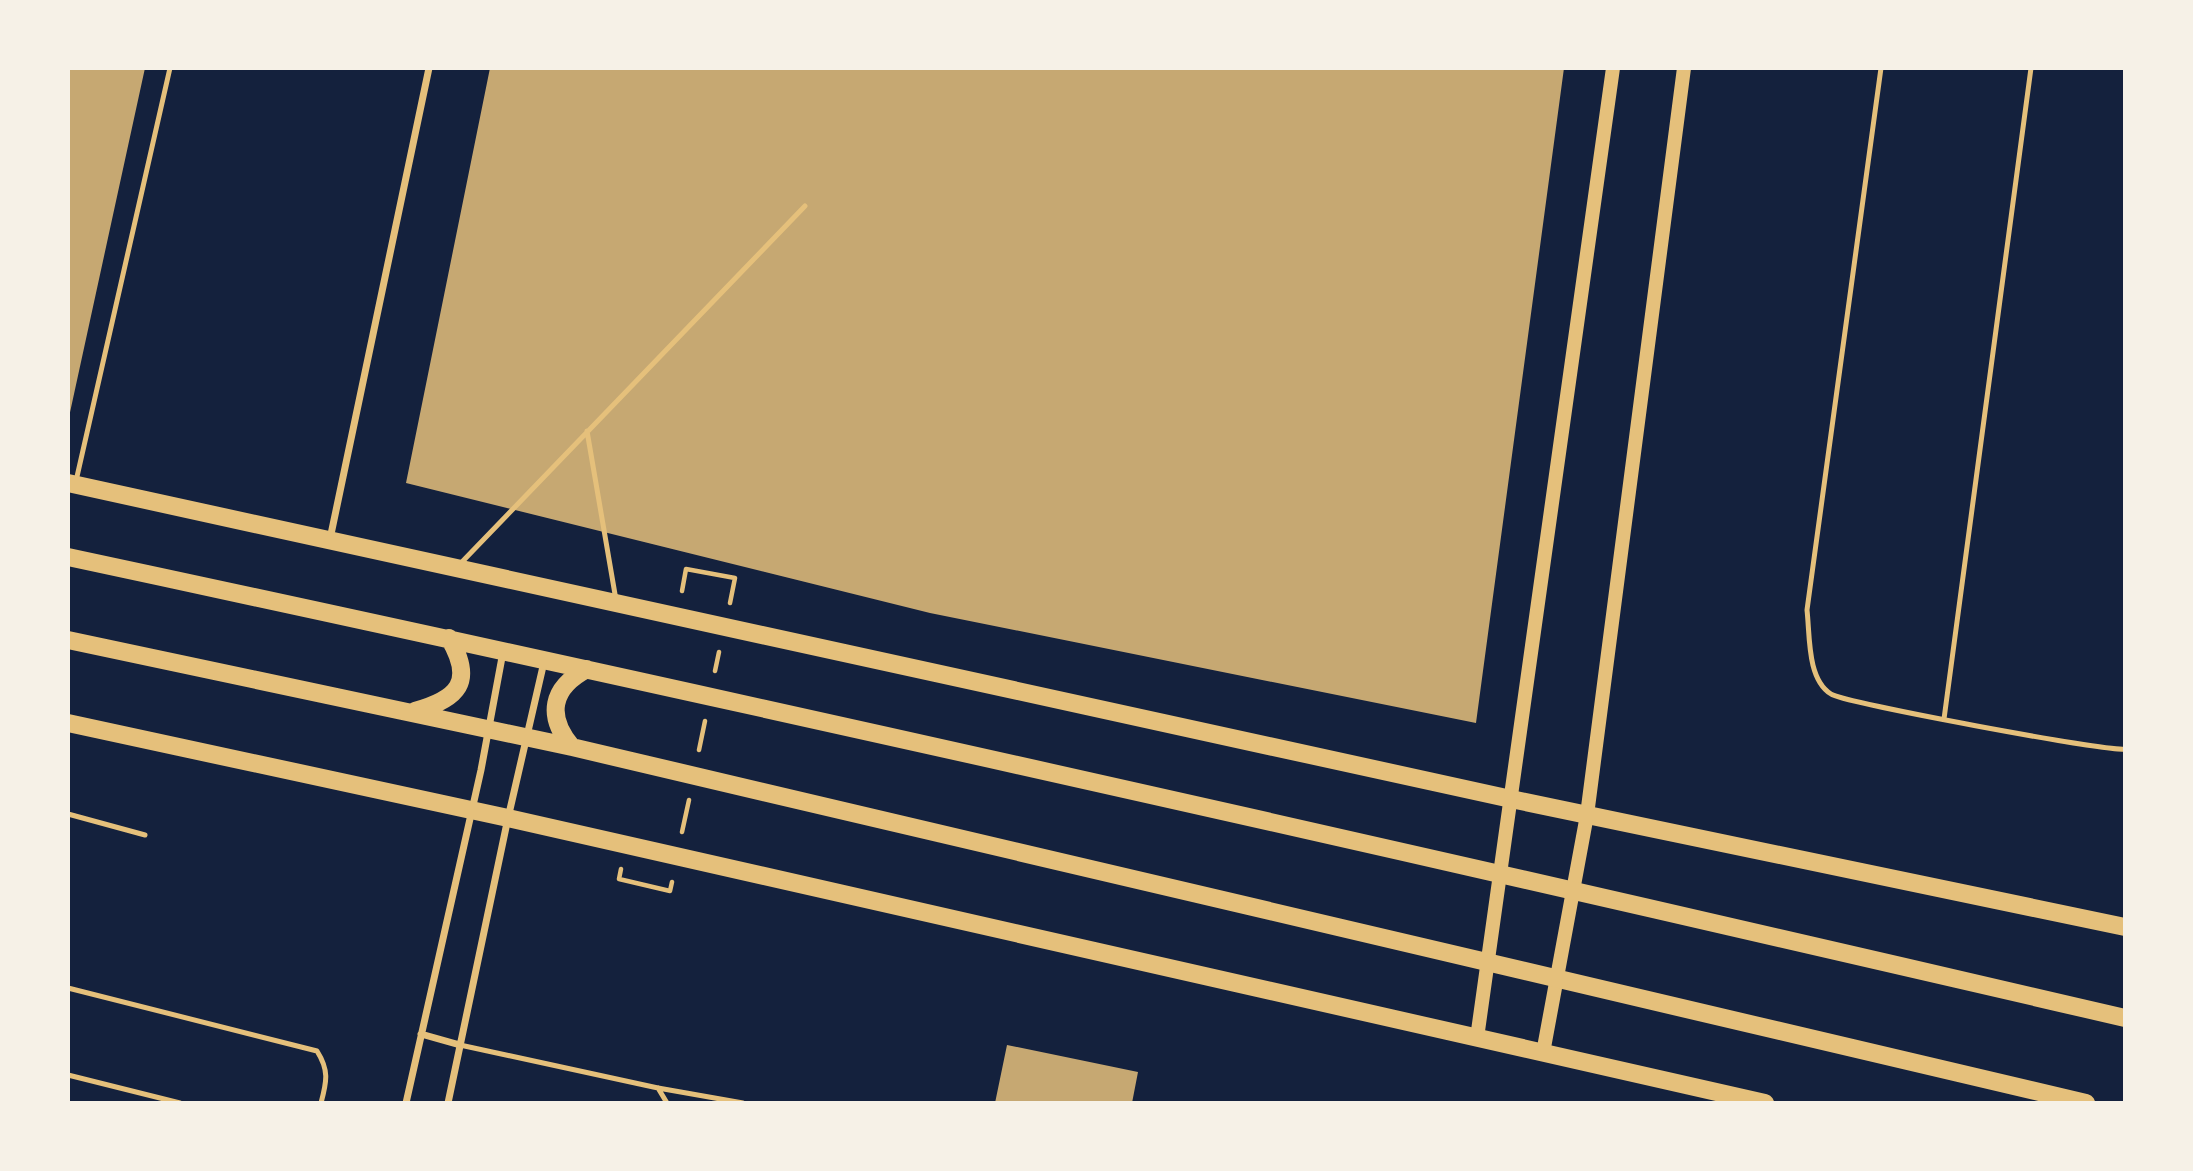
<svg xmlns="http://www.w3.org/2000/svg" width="2193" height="1171" font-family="'Asap Condensed',sans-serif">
	<rect width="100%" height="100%" fill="#14213d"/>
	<!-- building -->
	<path fill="#c6a872" d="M68 68H145L69 417H68Z
		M490 68H1564L1476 723 930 613 406 483Z
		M1007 1045 1138 1072 1132 1103H995Z"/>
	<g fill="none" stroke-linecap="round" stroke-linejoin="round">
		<!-- path -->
		<path stroke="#e5c07b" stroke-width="4.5" d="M682 591 686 569 735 578 730 603
			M715 671 719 652
			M699 750 705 721
			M682 832 689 800
			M621 869 619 879 670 891 672 882"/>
		<!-- service -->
		<path stroke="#e5c07b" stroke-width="5" d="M1881 68 1807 610C1810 636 1807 679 1831 694 1844 703 2109 752 2125 749
			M587 431 616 600
			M76 481 170 68
			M460 564 805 206
			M1944 719 2031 68
			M68 814 145 835
			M68 988 317 1051C329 1070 327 1081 321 1103
			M460 1045 658 1088 743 1103
			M68 1075 180 1103
			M658 1088 667 1103"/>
		<!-- minor -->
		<path stroke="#e5c07b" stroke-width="7" d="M330 539 429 68
			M421 1034 460 1045
			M406 1103 481 770 503 652
			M448 1103 508 818 544 662"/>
		<!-- secondary -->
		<path stroke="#e5c07b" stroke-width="14" d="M1477 1038 1613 68
			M1543 1053 1587 815 1684 68"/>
		<!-- primary -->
		<path stroke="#e5c07b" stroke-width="18" d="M68 483 1511 799 2125 927
			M68 557C755 704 1441 859 2125 1018
			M68 640 572 747 2086 1103
			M415 711C458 699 475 682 449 638
			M68 723 508 818 1765 1103
			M572 747C546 716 551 688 587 669"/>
	</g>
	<!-- border -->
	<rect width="2193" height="1171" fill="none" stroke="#f6f1e7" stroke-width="140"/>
</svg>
